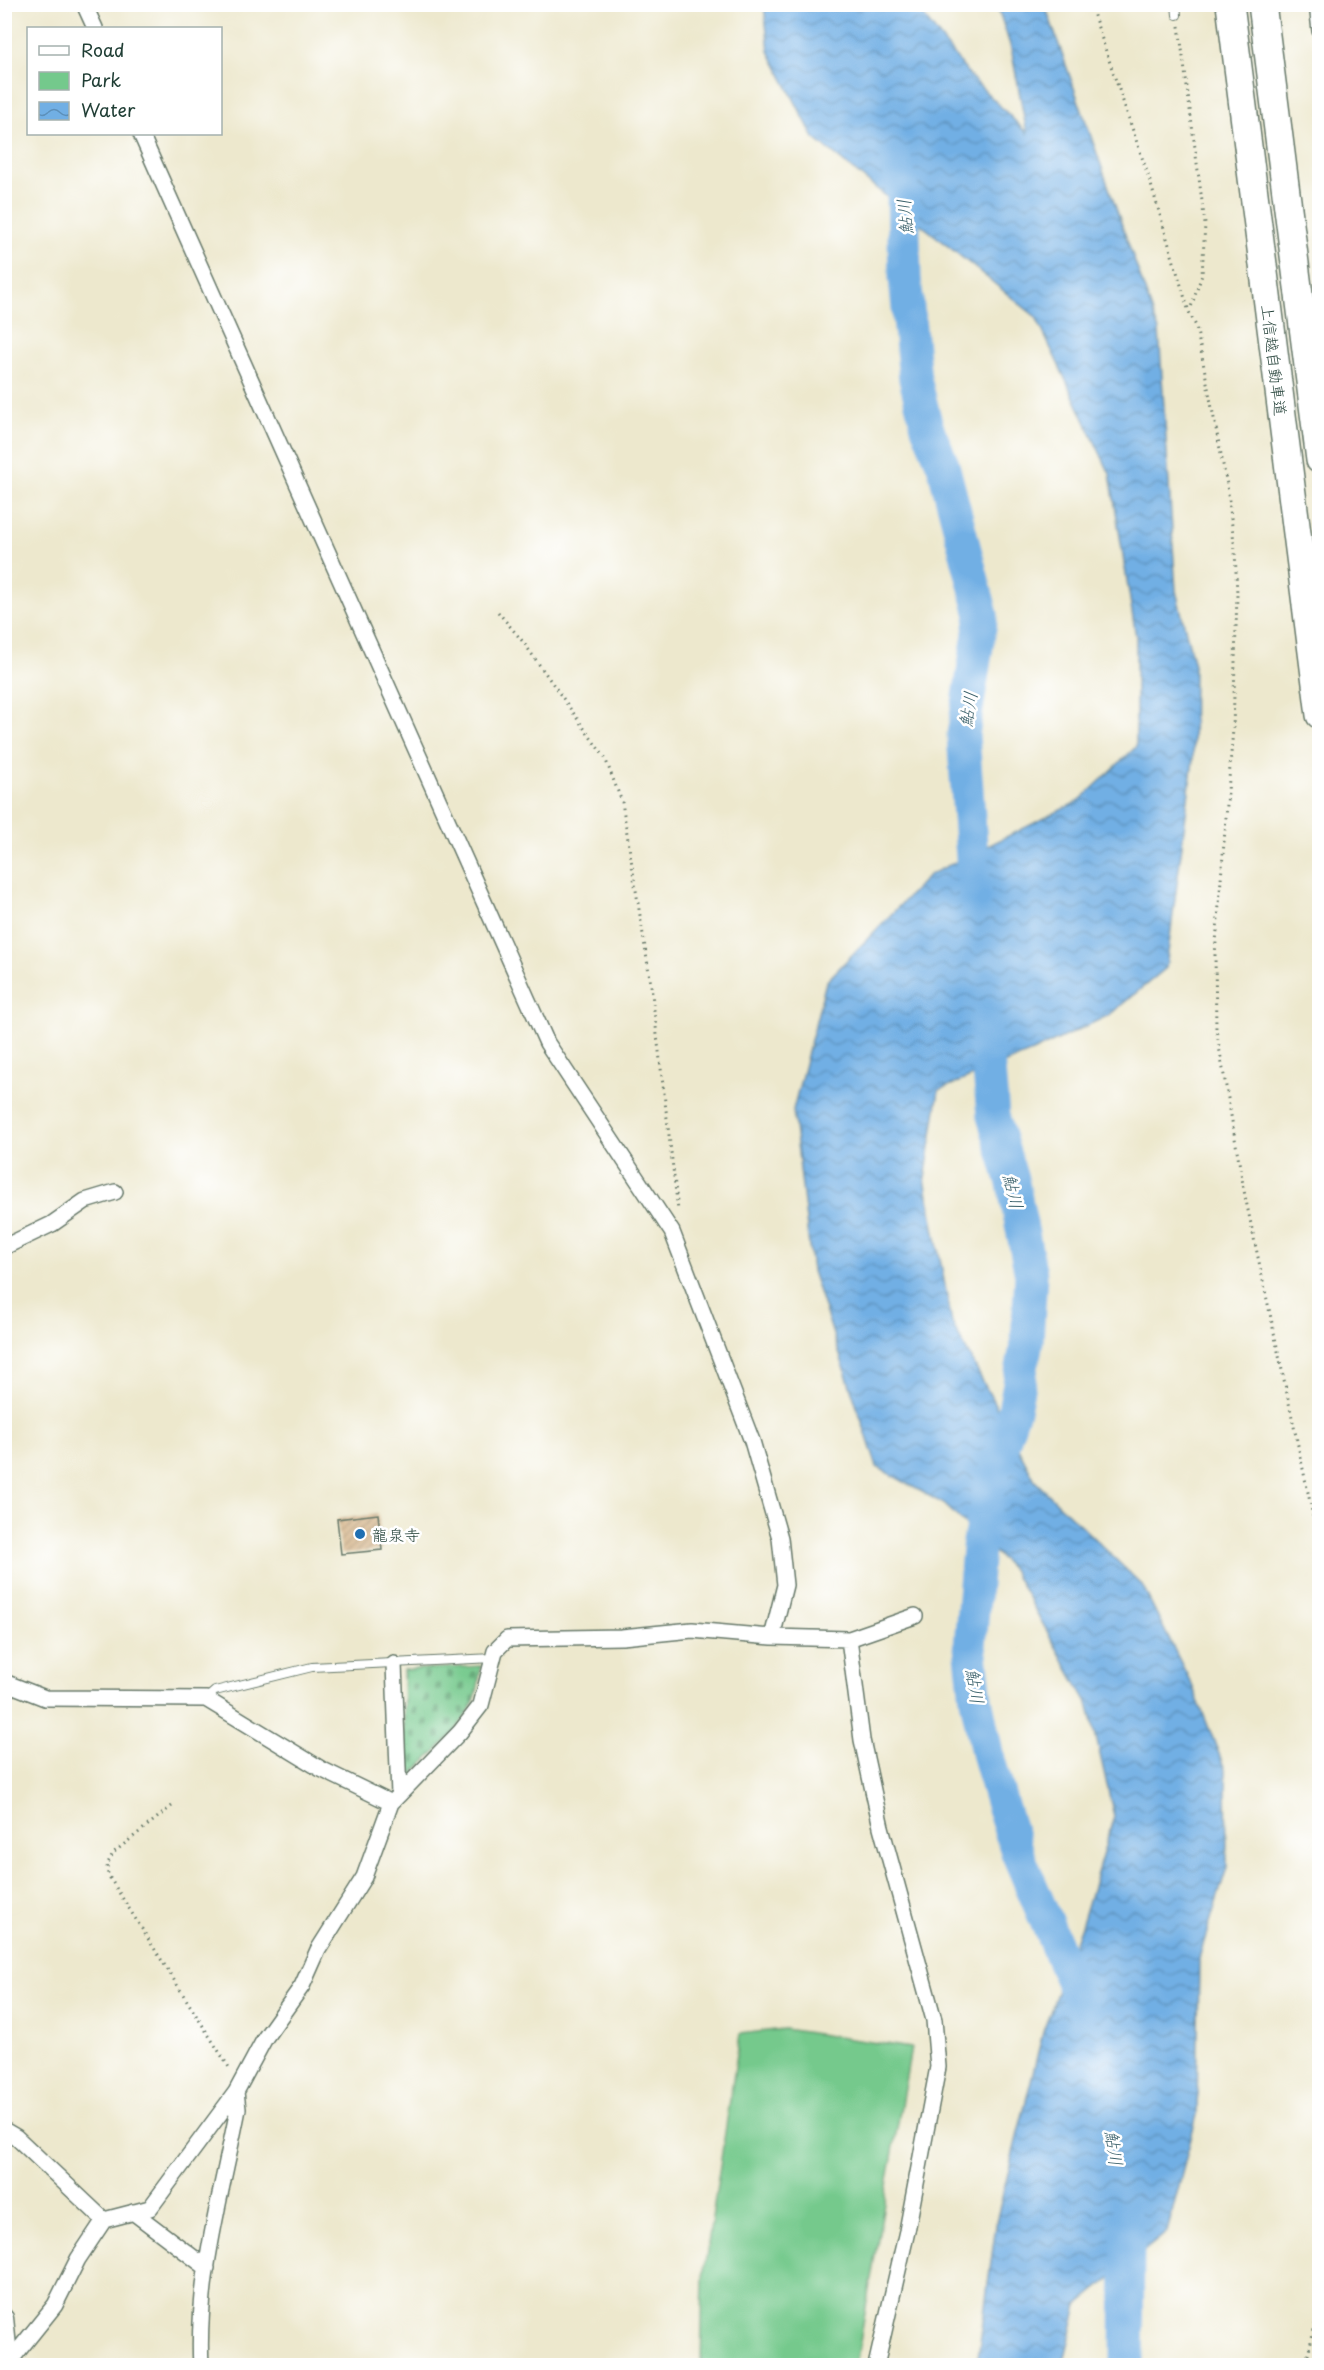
<svg xmlns="http://www.w3.org/2000/svg" width="1324" height="2370" font-family="'Playpen Sans','Klee One',sans-serif">
	<defs>
		<pattern id="cemetery-stones" width="16" height="16" patternUnits="userSpaceOnUse" patternTransform="scale(1.5)"><rect width="16" height="16" fill="#74c98c"/><path d="M2 7V4a2 2 0 0 1 4 0v3zM10 15v-3a2 2 0 0 1 4 0v3z" fill="#5fa473"/></pattern>
		<pattern id="water-waves" width="16" height="10" patternUnits="userSpaceOnUse" patternTransform="scale(1.5)"><rect width="16" height="10" fill="#71afe4"/><path d="M0 5q4-4 8 0t8 0" fill="none" stroke="#5c90ba"/></pattern>
		<pattern id="building-hatch" width="6" height="6" patternUnits="userSpaceOnUse" patternTransform="scale(1.5)"><rect width="6" height="6" fill="#d7b88f"/><path d="M-1 1l2-2M0 6l6-6M5 7l2-2" fill="none" stroke="#ae9776"/></pattern>
	</defs>
	<rect width="100%" height="100%" fill="#fff"/>
	<filter id="ink" filterUnits="userSpaceOnUse"><feTurbulence type="fractalNoise" baseFrequency=".0167" numOctaves="2"/><feDisplacementMap in="SourceGraphic" scale="12" xChannelSelector="R" yChannelSelector="G"/><feConvolveMatrix kernelMatrix="1 2 1 2 8 2 1 2 1" color-interpolation-filters="sRGB"/></filter>
	<filter id="wash" filterUnits="userSpaceOnUse"><feTurbulence type="fractalNoise" baseFrequency=".008" numOctaves="4" result="noise"/><feDisplacementMap in="SourceGraphic" scale="24" xChannelSelector="R" yChannelSelector="G"/><feGaussianBlur stdDeviation="1.35" result="paint"/><feColorMatrix in="noise" values="0 0 0 0 0 0 0 0 0 0 0 0 0 0 0 0 0 1.4 0 .05"/><feComposite in="paint" operator="in"/></filter>
	<g filter="url(#wash)">
		<rect width="100%" height="100%" fill="#ede8cd"/>
		<!-- green -->
		<path fill="#74c98c" stroke="#4a8360" stroke-width="1.5" d="M784 2029 911 2048 856 2365H701L703 2277 740 2034Z"/>
		<!-- cemetery -->
		<path fill="url(#cemetery-stones)" stroke="#4a8360" stroke-width="1.5" d="M481 1666C479 1680 478 1695 471 1707 456 1735 430 1756 408 1778L405 1775 403 1670Z"/>
		<!-- water -->
		<path fill="url(#water-waves)" stroke="#48768c" stroke-width="1.5" d="M764 5H915L970 76 1027 133 1011 48 997 5H1045L1159 331 1176 591 1194 665 1193 760 1166 968 1109 1015 1032 1052 939 1090 925 1179 952 1323 1036 1482 1142 1585 1192 1685 1226 1772 1227 1867 1199 1958 1197 2115 1167 2232 1078 2305 1063 2365H977L997 2218 1043 2032 1084 1917 1114 1816 1089 1706 1012 1569 944 1504 877 1467 812 1271 793 1110 826 982 929 875 1079 801 1136 747V637L1110 474 1036 317 814 138 769 51Z"/>
		<g fill="none" stroke-linecap="round" stroke-linejoin="round">
			<!-- river -->
			<path stroke="#71afe4" stroke-width="33" d="M897 164 903 194 905 278 915 379 927 427 943 465 982 615 963 735 975 898
				M985 1024 993 1116 1013 1183 1031 1275 1027 1341 1014 1410 989 1487 978 1548 970 1646 976 1699 987 1753 1004 1812 1017 1852 1083 2009
				M1126 2220 1128 2242 1127 2366"/>
		</g>
		<g id="blocks">
			<!-- building -->
			<path fill="url(#building-hatch)" d="M378 1514 382 1550 341 1554 337 1519Z"/>
		</g>
	</g>
	<g filter="url(#ink)">
		<use href="#blocks" fill-opacity="0" stroke="#67796a" stroke-width="1.5"/>
		<g fill="none" stroke-linecap="round" stroke-linejoin="round">
			<!-- service casing -->
			<g stroke="#67796a" stroke-width="10">
				<path id="service" d="M1176 4 1177 15
					M206 1699 215 1691 312 1667 493 1658"/>
			</g>
			<!-- minor casing -->
			<g stroke="#67796a" stroke-width="18">
				<path id="minor" d="M84 4 95 28
					M1317 4 1320 31
					M141 134 547 1043 672 1232 752 1441 780 1538 785 1585 772 1637
					M4 1247 52 1224 85 1201 115 1192
					M849 1639 862 1740 881 1827 934 2020 938 2067 907 2231 876 2366
					M394 1664 399 1795
					M4 1682 45 1698 206 1699 321 1769 391 1803
					M4 2130 16 2137 104 2220
					M133 2212 207 2268
					M10 2361 55 2305 78 2259 104 2220 150 2208 236 2092 265 2038 302 1986 318 1950 364 1877 391 1803 460 1732 481 1705 495 1651 507 1639 622 1637 692 1630 772 1637 849 1639 915 1616
					M201 2366C196 2280 222 2192 238 2109L236 2092"/>
			</g>
			<!-- tertiary casing -->
			<g stroke="#67796a" stroke-width="21">
				<path id="tertiary" d="M4 2318 9 2366"/>
			</g>
			<!-- motorway casing -->
			<g stroke="#67796a" stroke-width="30">
				<path id="motorway" d="M1230 4 1320 715
					M1262 4 1320 460"/>
			</g>
			<!-- path -->
			<path stroke="#67796a" stroke-width="3" stroke-dasharray="1.5 4.5" stroke-linecap="butt" d="M1090 4 1149 178 1189 312 1196 326 1227 485 1235 550 1237 594 1233 729 1215 955 1216 1029 1245 1196 1320 1549
				M1179 26 1205 224 1202 275 1190 310
				M498 612 524 643 605 758 622 802 651 985 678 1210
				M172 1806 113 1853 107 1865 108 1875 230 2069
				M1305 2366 1320 2305"/>
			<!-- service -->
			<use href="#service" stroke="#fff" stroke-width="8"/>
			<!-- minor -->
			<use href="#minor" stroke="#fff" stroke-width="15"/>
			<!-- tertiary -->
			<use href="#tertiary" stroke="#fff" stroke-width="18"/>
			<!-- motorway -->
			<use href="#motorway" stroke="#fff" stroke-width="27"/>
		</g>
	</g>
	<!-- markers -->
	<circle fill="#1f6fb2" stroke="#fff" stroke-width="2" cx="360" cy="1534" r="6"/>
	<g text-anchor="middle" dominant-baseline="central" stroke-width="5" stroke-linejoin="round" paint-order="stroke">
		<!-- street labels -->
		<g font-size="16" fill="#1f3d34" stroke="#fff">
			<text transform="translate(1275 360) rotate(83)">上信越自動車道</text>
		</g>
		<!-- poi labels -->
		<g font-size="16" fill="#1f3d34" stroke="#fff" text-anchor="start">
			<text x="372" y="1534">龍泉寺</text>
		</g>
		<!-- water labels -->
		<g font-size="18" font-style="italic" fill="#385f69" stroke="#fff">
			<text transform="translate(904 217) rotate(-95)">鮎川</text>
			<text transform="translate(967 709) rotate(-81)">鮎川</text>
			<text transform="translate(1014 1191) rotate(77)">鮎川</text>
			<text transform="translate(976 1686) rotate(81)">鮎川</text>
			<text transform="translate(1115 2148) rotate(82)">鮎川</text>
		</g>
	</g>
	<!-- margin -->
	<rect width="1324" height="2370" fill="none" stroke="#fff" stroke-width="24"/>
	<!-- legend -->
	<rect x="27" y="27" width="195" height="108" fill="#ffffff" stroke="#a5b1ae" stroke-width="1.5"/>
	<rect x="39" y="46" width="30" height="9" fill="#ffffff" stroke="#a5b1ae" stroke-width="1.5"/>
	<text x="81" y="57" font-size="18" fill="#1f3d34">Road</text>
	<rect x="39" y="72" width="30" height="18" fill="#74c98c" stroke="#a5b1ae" stroke-width="1.5"/>
	<text x="81" y="87" font-size="18" fill="#1f3d34">Park</text>
	<rect x="39" y="102" width="30" height="18" fill="url(#water-waves)" stroke="#a5b1ae" stroke-width="1.5"/>
	<text x="81" y="117" font-size="18" fill="#1f3d34">Water</text>
</svg>
